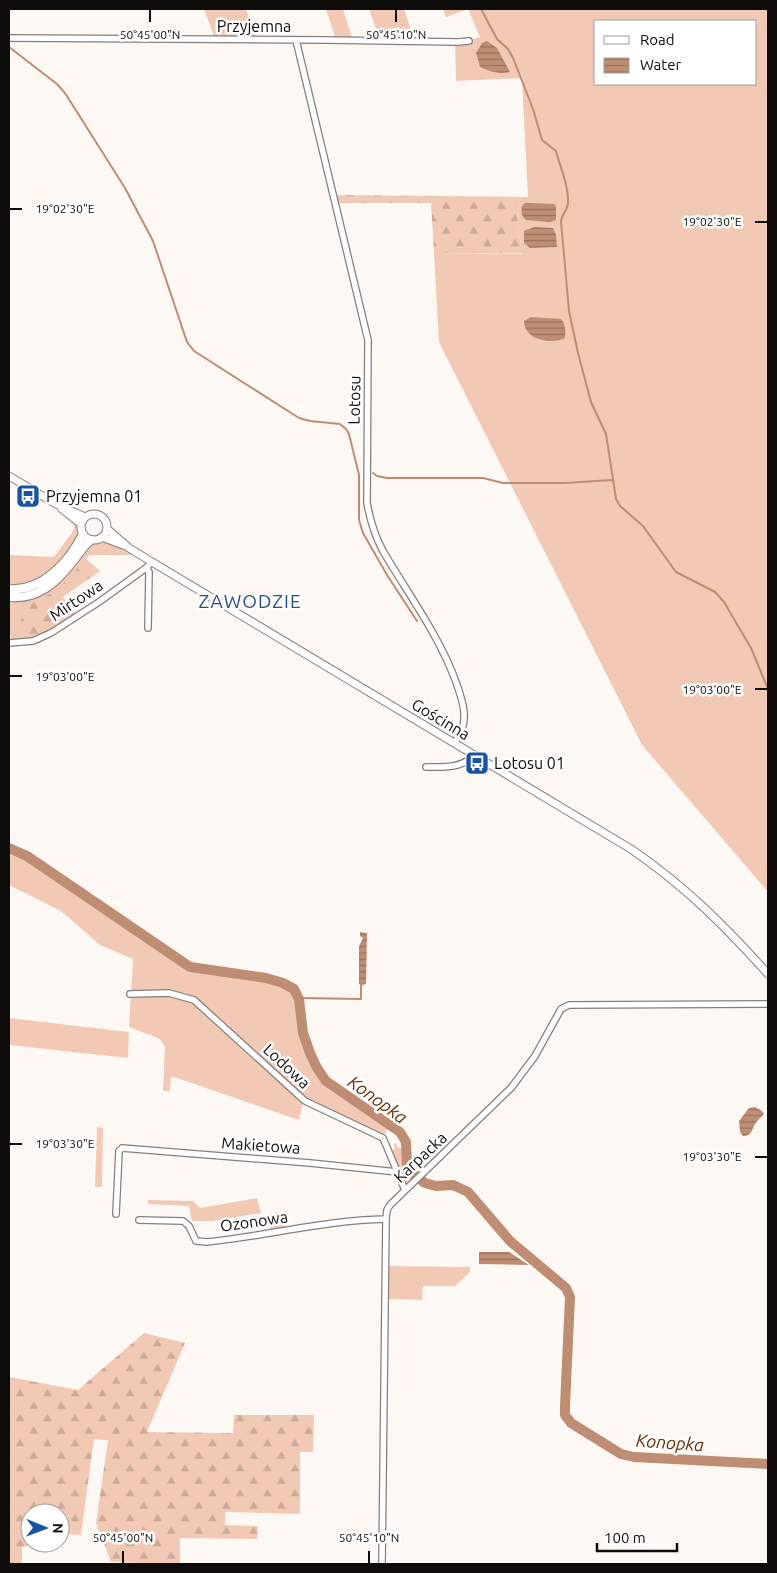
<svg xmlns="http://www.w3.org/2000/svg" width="777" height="1573" font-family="Ubuntu,sans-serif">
	<defs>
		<pattern id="forest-firs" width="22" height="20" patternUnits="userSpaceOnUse" patternTransform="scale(1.25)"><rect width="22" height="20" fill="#f1c9b5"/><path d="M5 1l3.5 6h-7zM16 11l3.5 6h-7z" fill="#cdab9a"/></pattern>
		<pattern id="water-rules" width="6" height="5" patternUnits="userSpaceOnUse" patternTransform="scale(1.25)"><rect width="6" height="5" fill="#bf8d73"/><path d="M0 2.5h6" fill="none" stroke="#9a725d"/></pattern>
	</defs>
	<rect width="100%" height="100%" fill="#fef8f5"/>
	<!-- grass -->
	<path fill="#f1c9b5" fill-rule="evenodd" d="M204 9H246L257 40 215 39Z
		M326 9H343L353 41 336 40Z
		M369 9H404L415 42 380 41Z
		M443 9H768V892L642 745 439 342 434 253 522 254C521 239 512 210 522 197H528L522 78 456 81 455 42H465L480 37 468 9 446 17ZM596 21H756V84H596Z
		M74 521 77 524 78 537C57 564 46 585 9 585V555L54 557 74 530Z
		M103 541H108L133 555H89C78 575 52 597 29 603L16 633H10L9 601 36 597 52 589 60 581 87 546Z
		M9 851 15 852 28 860 189 970 268 981 288 987 294 994 304 1042 317 1074 330 1086 388 1126 384 1136 304 1099 299 1120 171 1076 170 1091H163L165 1047 160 1039 129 1027 133 959 100 945 61 911 9 885Z
		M9 1018 129 1032 128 1058 9 1045Z
		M97 1127 103 1128 102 1187H95Z
		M396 1143 398 1148 405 1149V1159L402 1161 403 1170H406L412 1178 408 1183 404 1182 392 1151 395 1148 394 1144Z
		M257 1198 261 1213 212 1221H192L189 1206 148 1204V1200L193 1201 200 1208Z
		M284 1212 286 1229 271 1232 268 1214Z
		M389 1266 470 1267V1272L455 1286H423L422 1300 389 1299Z"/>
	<!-- forest -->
	<path fill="url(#forest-firs)" d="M334 195 522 197C512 210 521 238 522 253H434L431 203H337Z
		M86 559 100 571 63 597 76 615 35 638 11 640 10 633 16 632 29 602C55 596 69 578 86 559Z
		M144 1333 185 1343 147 1432 233 1433 234 1415H314L313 1452H300V1514L225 1512V1525L258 1526 257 1539 180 1538V1564L111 1562 96 1523 108 1440 94 1439 81 1535 60 1534V1513H30V1543H42V1544L22 1547V1564H9V1377L78 1390Z"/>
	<!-- water -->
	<path fill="url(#water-rules)" d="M487 41 497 48 510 72C501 75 488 71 480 67L476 53 482 43Z
		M525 203 554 204 556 206V220L550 222 526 220C521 216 521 212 522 206Z
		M534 227 553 228 556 235 557 247 530 248 524 243V231Z
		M531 317 561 319C565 323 567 334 564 339 549 343 525 341 524 321Z
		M360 932 367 933 366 984 362 985 359 984V946L363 938 360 936Z
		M755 1107 762 1111 764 1114C761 1117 757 1121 755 1124 751 1131 752 1136 743 1136L740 1132 739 1121 749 1108Z
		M479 1252H509L529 1265 479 1264Z"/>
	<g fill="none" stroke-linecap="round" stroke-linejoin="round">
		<!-- stream -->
		<path stroke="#bf8d73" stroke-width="2" d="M481 9 497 39 508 49 513 58 533 109 542 140 556 151C560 167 569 186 568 203 568 209 562 214 561 221L569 311 578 353 591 402 606 434 616 499 620 506 643 526 676 572 715 592 724 602 751 648 768 689
			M9 47 57 84 65 93 125 188 153 241 187 342 194 351 299 418 310 421 340 424 346 429 349 434 359 475V520L363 533 387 575 417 621
			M373 473 377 476 387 478H483L503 483H565L612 480
			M298 998 361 999V985"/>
		<!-- river -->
		<path stroke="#bf8d73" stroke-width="10" d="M9 848 27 856 190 967 266 978 283 983 294 989 299 999 303 1033 310 1053 317 1068 326 1081 400 1132 406 1142 407 1166 413 1174 425 1183 436 1186 453 1185 468 1192 510 1241 566 1288 570 1297 565 1406V1415L571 1423 621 1454 634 1457 768 1464"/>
		<!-- minor casing -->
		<g stroke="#857f7c" stroke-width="8">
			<path id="minor" d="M9 38 325 40 458 42 469 41
				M296 40 368 340 367 503C370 520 375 536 383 551 408 594 439 635 456 682 459 691 463 701 464 712 465 724 462 734 454 743
				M146 568 149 572 148 628
				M9 643 33 641 51 633 99 602 146 568 152 562
				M426 767C443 767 461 769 474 755
				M130 994 169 993 194 1000 305 1101 383 1138 405 1190
				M116 1214 119 1151 122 1148 310 1163 397 1172
				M139 1220 183 1221 189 1226 196 1241 207 1242C267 1236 326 1220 386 1219
				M382 1564 386 1219 387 1210 390 1205 511 1088 535 1056 561 1009 569 1005 768 1004"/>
		</g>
		<!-- major casing -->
		<g stroke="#857f7c" stroke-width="9">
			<path id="major" d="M9 476 56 504 85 517
				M62 509 81 524
				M81 527a13 13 0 1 1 26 0a13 13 0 1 1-26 0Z
				M107 529 129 548 152 562 631 849C685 886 725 926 768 974
				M102 537 123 545"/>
		</g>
		<!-- highway casing -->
		<g stroke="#857f7c" stroke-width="10">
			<path id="highway" d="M9 589C42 592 69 562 83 534
				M9 597C38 600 57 582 73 561 79 554 84 545 91 540"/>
		</g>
		<!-- minor -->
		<use href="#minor" stroke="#fff" stroke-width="5.5"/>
		<!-- major -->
		<use href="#major" stroke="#fff" stroke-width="7"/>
		<!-- highway -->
		<use href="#highway" stroke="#fff" stroke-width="8"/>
	</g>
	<!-- ticks -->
	<path fill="none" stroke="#0e0c0b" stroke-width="2" d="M150 22V10M396 22V10M10 209H22M755 222H767M10 676H22M755 689H767M10 1144H22M755 1157H767M123 1563V1551M369 1563V1551"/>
	<!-- icons -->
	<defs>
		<g id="bus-square" transform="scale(1.25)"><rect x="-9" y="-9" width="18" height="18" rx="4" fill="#1853a4" stroke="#fff"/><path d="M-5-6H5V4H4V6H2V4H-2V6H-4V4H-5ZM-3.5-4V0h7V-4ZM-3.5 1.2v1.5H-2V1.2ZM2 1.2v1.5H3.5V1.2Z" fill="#fff"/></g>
	</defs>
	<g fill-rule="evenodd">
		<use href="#bus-square" x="28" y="496"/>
		<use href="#bus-square" x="477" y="763"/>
	</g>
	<g text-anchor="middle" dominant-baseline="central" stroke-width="5" stroke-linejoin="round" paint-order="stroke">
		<!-- street labels -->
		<g font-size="16" fill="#0e0c0b" stroke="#fff">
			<text x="254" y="26">Przyjemna</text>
			<text transform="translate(354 400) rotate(-89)">Lotosu</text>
			<text transform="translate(76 600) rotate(-34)">Mirtowa</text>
			<text transform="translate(441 719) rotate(31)">Gościnna</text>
			<text transform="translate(287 1066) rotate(43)">Lodowa</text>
			<text transform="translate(261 1145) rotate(4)">Makietowa</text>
			<text transform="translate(420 1157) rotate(-43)">Karpacka</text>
			<text transform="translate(254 1221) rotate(-8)">Ozonowa</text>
		</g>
		<!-- poi labels -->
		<g font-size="16" fill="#0e0c0b" stroke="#fff" text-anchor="start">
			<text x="46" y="496">Przyjemna 01</text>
			<text x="494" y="763">Lotosu 01</text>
		</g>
		<!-- water labels -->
		<g font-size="18" font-style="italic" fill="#6d2e03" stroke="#fff">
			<text transform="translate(378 1099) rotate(36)">Konopka</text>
			<text transform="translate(670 1442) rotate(4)">Konopka</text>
		</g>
		<!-- quarter labels -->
		<g font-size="19" letter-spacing="1" fill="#2a4f85" stroke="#fff">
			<text x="250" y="601">ZAWODZIE</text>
		</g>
	</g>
	<g font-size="12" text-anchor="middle" fill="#0e0c0b" stroke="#fff" stroke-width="5" stroke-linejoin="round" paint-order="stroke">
		<text x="150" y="39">50°45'00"N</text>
		<text x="396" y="39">50°45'10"N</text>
		<text x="65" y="213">19°02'30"E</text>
		<text x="712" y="226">19°02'30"E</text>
		<text x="65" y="681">19°03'00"E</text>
		<text x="712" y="694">19°03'00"E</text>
		<text x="65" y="1148">19°03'30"E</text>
		<text x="712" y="1161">19°03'30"E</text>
		<text x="123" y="1542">50°45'00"N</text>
		<text x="369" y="1542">50°45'10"N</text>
	</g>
	<!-- border -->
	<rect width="777" height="1573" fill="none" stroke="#0e0c0b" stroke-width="20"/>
	<!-- legend -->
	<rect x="594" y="20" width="162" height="65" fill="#ffffff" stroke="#9f9e9d"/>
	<rect x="604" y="36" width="25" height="8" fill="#ffffff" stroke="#9f9e9d"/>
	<text x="640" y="45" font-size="15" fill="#0e0c0b">Road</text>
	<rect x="604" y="58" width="25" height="15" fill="url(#water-rules)" stroke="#9f9e9d"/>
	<text x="640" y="70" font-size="15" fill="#0e0c0b">Water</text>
	<!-- north arrow -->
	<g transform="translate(45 1528) rotate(91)"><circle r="24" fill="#ffffff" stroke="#9f9e9d"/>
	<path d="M0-4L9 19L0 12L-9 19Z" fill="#1853a4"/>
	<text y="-8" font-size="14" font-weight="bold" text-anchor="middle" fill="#0e0c0b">N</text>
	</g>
	<!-- scale -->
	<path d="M597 1543v8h80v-8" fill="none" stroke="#0e0c0b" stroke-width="2.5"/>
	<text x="604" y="1543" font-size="15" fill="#0e0c0b" stroke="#ffffff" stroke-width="4" paint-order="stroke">100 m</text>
</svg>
